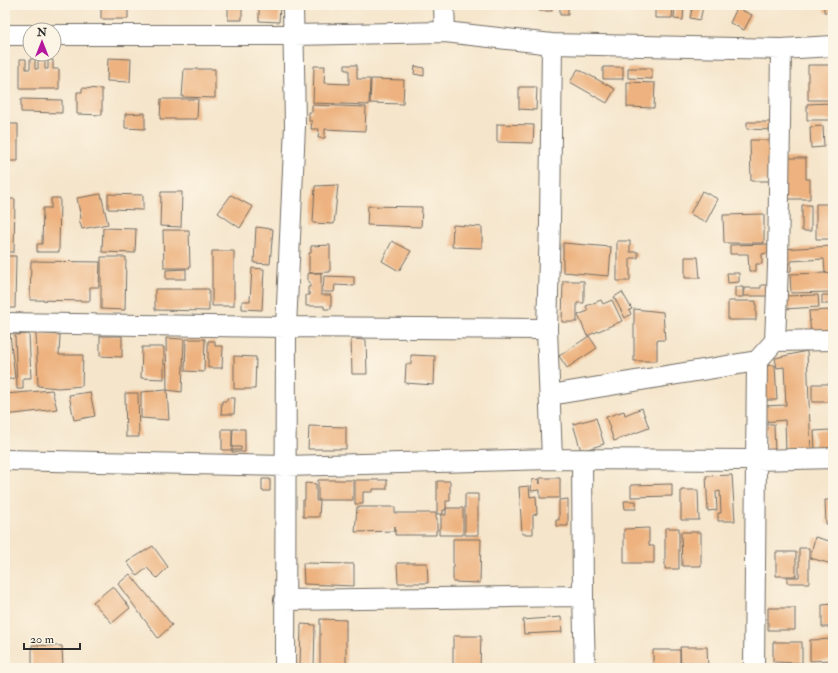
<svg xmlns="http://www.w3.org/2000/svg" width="838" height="673" font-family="'IM FELL Double Pica',serif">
	<rect width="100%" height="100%" fill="#fcf5e5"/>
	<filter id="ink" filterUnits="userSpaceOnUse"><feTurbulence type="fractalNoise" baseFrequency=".025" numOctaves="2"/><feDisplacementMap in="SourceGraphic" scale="8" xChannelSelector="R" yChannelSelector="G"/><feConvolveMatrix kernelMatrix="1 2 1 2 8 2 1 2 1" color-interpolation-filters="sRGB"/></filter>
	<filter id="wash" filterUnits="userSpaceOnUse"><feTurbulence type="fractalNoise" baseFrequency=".012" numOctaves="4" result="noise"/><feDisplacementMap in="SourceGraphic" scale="16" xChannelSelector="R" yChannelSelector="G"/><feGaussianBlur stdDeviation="0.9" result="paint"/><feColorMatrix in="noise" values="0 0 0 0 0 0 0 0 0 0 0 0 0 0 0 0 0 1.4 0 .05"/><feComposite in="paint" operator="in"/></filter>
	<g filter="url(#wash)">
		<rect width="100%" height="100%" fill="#f5e5cb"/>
		<g id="blocks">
			<!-- building -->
			<path fill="#edb27f" d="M101 5H128V19H101Z
				M228 5H242V20H228Z
				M259 5H280L279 22 259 21Z
				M539 5H552V11H539Z
				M655 5H673L672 18H655Z
				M675 5 684 6 683 20 674 19Z
				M693 5 703 7 700 20 690 18Z
				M824 5H833V13L824 12Z
				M560 7H568V15H560Z
				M737 8 752 15 744 30 730 23Z
				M108 58 131 59 130 82 107 81Z
				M20 59H26V69H30V59H35V69H38V60H45V69H48V60H53V69H59V89H20Z
				M345 65H357V79H370L369 105 313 103 314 66H325L324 83 349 84V70H345Z
				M808 65H833V100H808Z
				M415 66 424 68V76L414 74Z
				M603 67H623V79H603Z
				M628 68H652V79L628 78Z
				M184 69H215V98L182 97Z
				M578 69 615 89 607 103 570 82Z
				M371 79 404 80 403 104 370 103Z
				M627 82 655 83 654 108 627 107Z
				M519 87H537L536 110 519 109Z
				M82 88 102 89V115L77 114V92H82Z
				M21 99 62 100V113L21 112Z
				M161 99H198L197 119H160Z
				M833 103V120H807V104Z
				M312 105 366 107 365 131 325 129V138H318L319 129H311L312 121H309V112H312Z
				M145 113V129L125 128V114Z
				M747 122H772V130L747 129Z
				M5 124H18V161H5Z
				M497 124 534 125 533 143 497 142Z
				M823 126 824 147 811 148 810 127Z
				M750 140H773L774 181H751Z
				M783 158H806V179H810V199H784Z
				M338 185 334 224 313 223 315 186Z
				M702 191 718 199 706 222 690 214Z
				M161 192H182L181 227 160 226Z
				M101 194 108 224 82 229 79 219 81 218 77 198Z
				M108 194 143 195V210L108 209Z
				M231 195 253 207 240 228 218 213Z
				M51 198H60L59 252H37V244H42L43 208H51Z
				M5 199H15L14 252H5Z
				M816 204H830V239H816Z
				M802 205H811V231H802Z
				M368 206 422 207 421 227 367 225Z
				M764 214V243H724L723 215Z
				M453 225 482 227V248L452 247Z
				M256 227 273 229 270 264 254 263Z
				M103 228 136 229 135 253 102 252Z
				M163 230H189L190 268H164Z
				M392 241 411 251 399 271 382 261Z
				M617 241H630V252H638V258H630V281H617Z
				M563 243 611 247 609 276 563 272Z
				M768 244V253L762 254V264H756V271H749L748 254H730V245Z
				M330 245V272L309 273V253H311V246Z
				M833 246V272L825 273 824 259 791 261V271L782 272 780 249Z
				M212 251H234V306H212Z
				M5 256H16L15 308H5Z
				M101 257H126L125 310 101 309Z
				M685 257H698L700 278H685Z
				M31 261 100 262 99 287H90V301L30 300Z
				M252 268 264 269 262 310 242 309V301H250Z
				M186 269V279H166V270Z
				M308 273H321V295H331V309H324V306H306V295H310V293H308V287H310V282H308Z
				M727 273H739V282L728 283Z
				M825 273H833V292L791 293 790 274Z
				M324 276 354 277V286L335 285 334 292H323Z
				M563 281H584V303H577V322H562Z
				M761 285H768V296H744V288H761Z
				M735 287H743V297H735Z
				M155 289H209V311L155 310Z
				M622 292 632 309 629 310 631 314 625 318 614 297Z
				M818 295 819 307 783 309V296Z
				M822 295H833V304H822Z
				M601 300 603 304 612 300 622 321 587 336 578 315 588 311 586 306Z
				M728 301H756V320H728Z
				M634 309 663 312 665 340H657V361H634Z
				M832 310 833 335 811 336 809 311Z
				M36 333 60 335 59 355H83L82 386 58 388 38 386Z
				M5 334H10L15 378 5 380Z
				M29 334 31 378H23V389H17L15 335Z
				M100 336H122V357L100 356Z
				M589 336 597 348 567 368 559 356Z
				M166 338 184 339 182 392 167 390Z
				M186 339H205L204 372 185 371Z
				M351 339 366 340 367 374H352Z
				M208 341H215V346H223L222 368H208Z
				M142 347H164V379L141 378Z
				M807 351 811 453H786L785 420 764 422 763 406 786 405 784 367 777 368 775 358Z
				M411 355 435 356 434 385 405 383 406 364H411Z
				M234 356 256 357 255 389H234Z
				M775 365 777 400H763L762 366Z
				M812 384H833V402H812Z
				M52 390 57 409 5 415V394Z
				M167 390 169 420 141 418V392Z
				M90 392 95 416 74 420 69 395Z
				M125 393H138L139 437H126Z
				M227 398H235L234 414H221L222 401H227Z
				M642 408 649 428 614 441 606 417 624 411 625 415Z
				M596 418 604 444 581 451 573 424Z
				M765 424H774L775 455 767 456Z
				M309 426 346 427V449H308Z
				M222 429H232V450H222Z
				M233 429H245V452H232V450H241V447H232Z
				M830 430 831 452 815 453 814 431Z
				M732 475 735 521H718V513H721L720 491 716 492 717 510 708 511 706 476Z
				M540 478H560V498H540V490L531 491 532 480 539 479 540 484Z
				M262 479H270V491H262Z
				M318 480H353V500H318Z
				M355 480H387V489H373V492H363V504H355Z
				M437 481H450V501H446V510H443V514H437Z
				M305 483 316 484V501H320L319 517H303V500H305Z
				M672 484V496L631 497V485Z
				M529 486 530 497 536 496 537 514 533 515V534H522L519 487Z
				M681 490H698L699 520H681Z
				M465 494H478V535H465Z
				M568 499V526H556V520H559V500Z
				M825 500H833V523L826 524Z
				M624 501H636V509H625Z
				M357 507H395V513H436V518H437V531H436V535H395V526V531L355 532Z
				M446 508H463V535H439V528H441V515H446Z
				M649 528V546H654V563H624V529Z
				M665 528H679V569H665Z
				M681 532H701V566H682Z
				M815 537 833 542 832 564 810 558Z
				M453 539H481L480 583 453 582Z
				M153 546 168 567 157 578 147 568 137 576 127 562Z
				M799 548H809V583H787V577H799Z
				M776 552H796V576H776Z
				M303 563 354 564V586L304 584Z
				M397 563H427L428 583H398Z
				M831 570H833V579H831Z
				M130 574 172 625 158 638 118 584Z
				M113 586 130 608 112 623 93 602Z
				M833 604V627H822V605Z
				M768 608H795V630H768Z
				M561 617 562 632 524 634 523 620Z
				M320 619 346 620V667L320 668Z
				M301 624 315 625 314 668H300Z
				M453 636H481L480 668H453Z
				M833 639V660L810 661V640Z
				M773 642H802V663L773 662Z
				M32 645 62 646 63 668 32 667Z
				M680 647H707L708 668H681Z
				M653 650H680V668H653Z
				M813 664H833V668H813Z
				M768 665 802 666V668H768Z"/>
		</g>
	</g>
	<g filter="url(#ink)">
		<use href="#blocks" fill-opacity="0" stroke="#726c63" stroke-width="1"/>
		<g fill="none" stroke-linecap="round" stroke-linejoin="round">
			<!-- street casing -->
			<g stroke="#726c63" stroke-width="22">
				<path id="street" d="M444 5 445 32
					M5 35H30
					M54 35H293L445 32 552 44 781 49 833 46
					M552 44 550 223 547 329 552 459
					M5 323 286 327 547 329
					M775 341 778 266 781 49
					M550 395 757 361 775 341 833 340
					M582 459 583 596 585 668
					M5 460 286 466 552 459 755 460 833 458
					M284 600 583 596
					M285 668 286 327 295 126 293 5
					M754 668 757 361"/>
			</g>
			<!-- street -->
			<use href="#street" stroke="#fff" stroke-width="20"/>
		</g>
	</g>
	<!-- margin -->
	<rect width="838" height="673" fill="none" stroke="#fcf5e5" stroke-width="20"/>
	<!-- north arrow -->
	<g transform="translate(42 42)"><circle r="19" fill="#fcf5e5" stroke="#a8a49b"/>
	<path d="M0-3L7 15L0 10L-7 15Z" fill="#b5179e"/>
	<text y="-6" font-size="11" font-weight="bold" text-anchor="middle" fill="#2b2b2b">N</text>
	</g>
	<!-- scale -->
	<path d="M24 643v6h56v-6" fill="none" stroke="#2b2b2b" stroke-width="2"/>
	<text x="30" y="643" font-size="12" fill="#2b2b2b" stroke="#fcf5e5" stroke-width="3" paint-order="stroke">20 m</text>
</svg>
